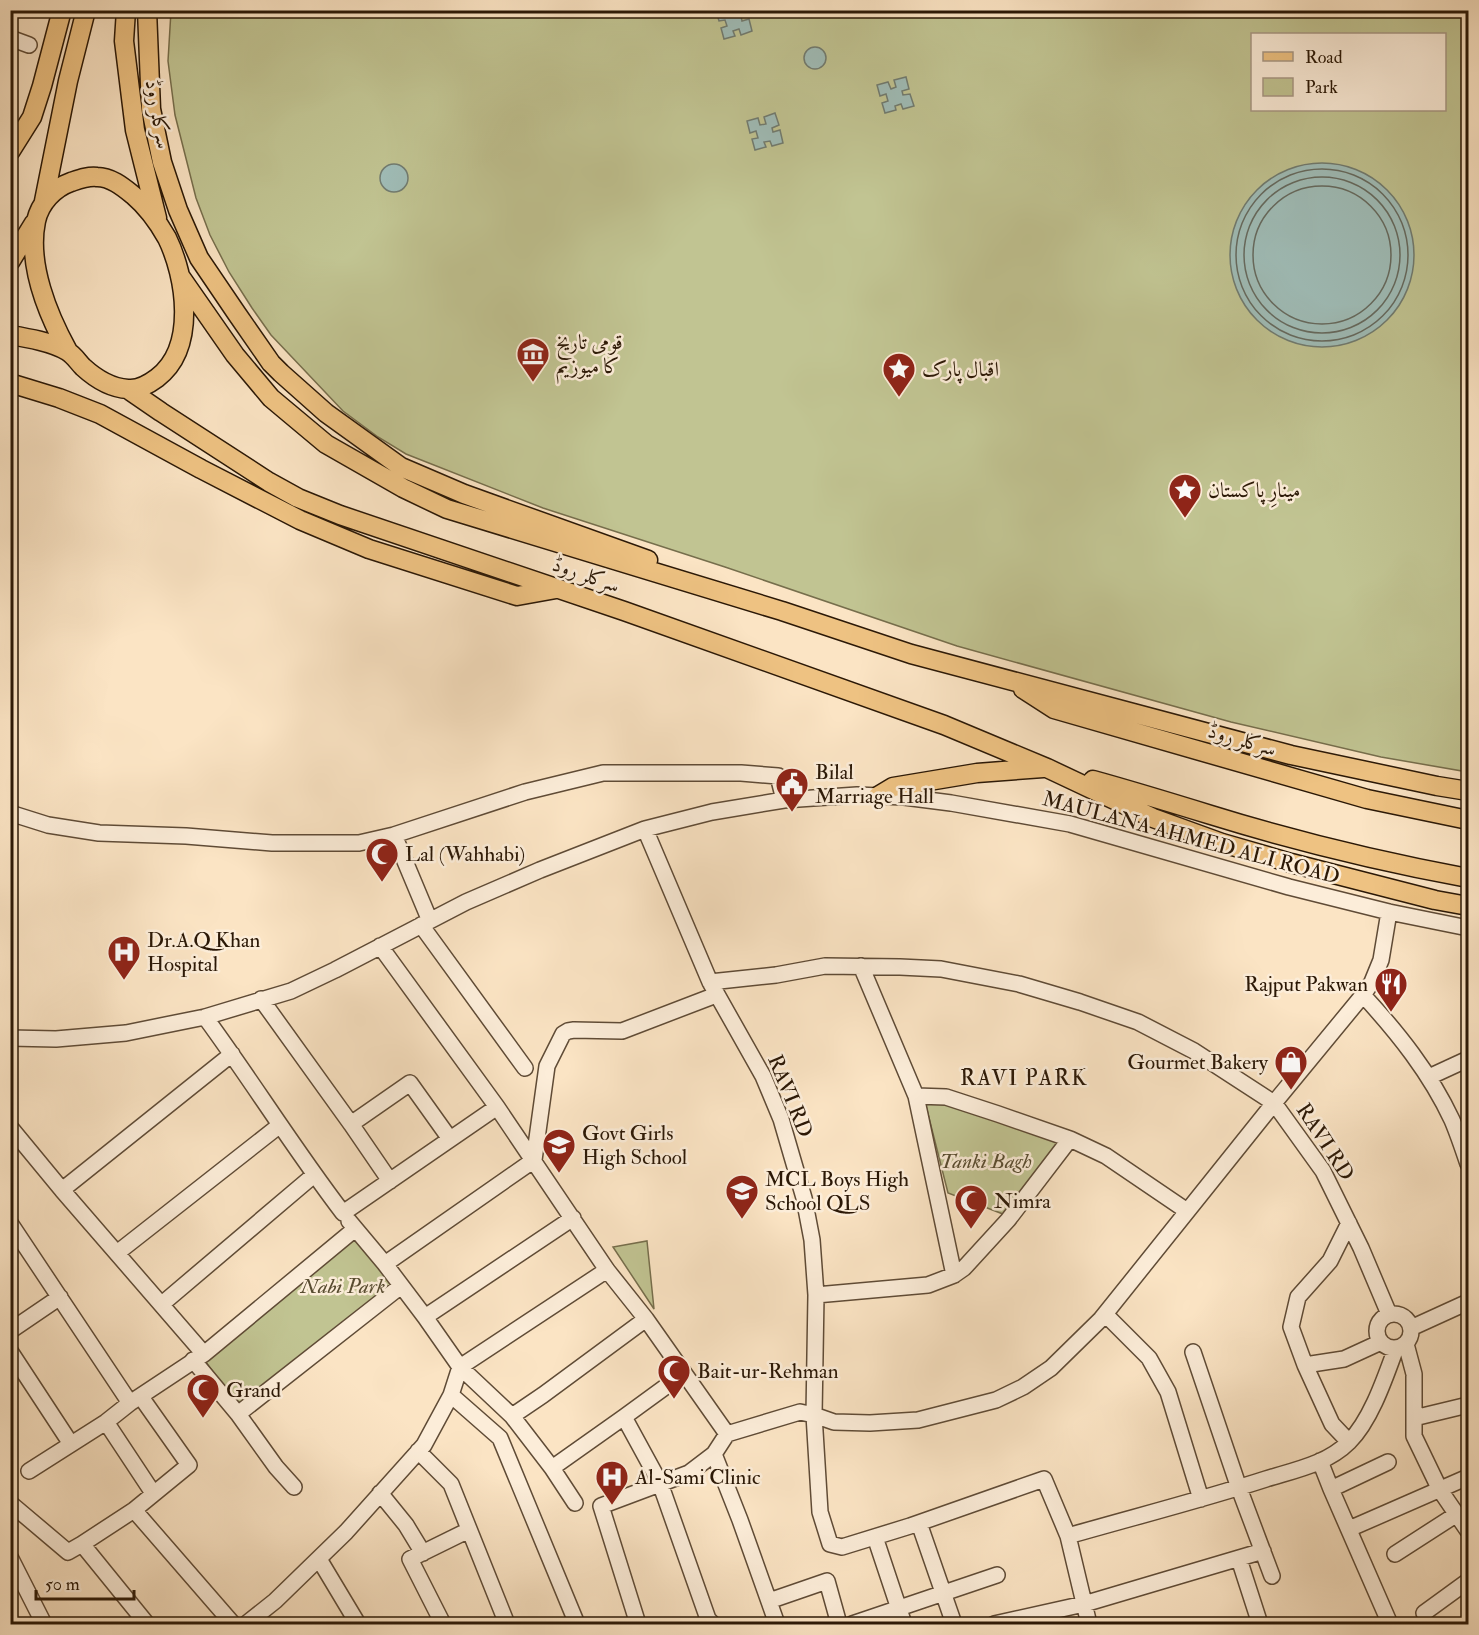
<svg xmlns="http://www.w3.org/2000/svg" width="1479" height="1635" font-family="'IM FELL Double Pica',Amiri,serif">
	<rect width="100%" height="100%" fill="#fbe4c4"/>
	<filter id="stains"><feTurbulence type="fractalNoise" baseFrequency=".00333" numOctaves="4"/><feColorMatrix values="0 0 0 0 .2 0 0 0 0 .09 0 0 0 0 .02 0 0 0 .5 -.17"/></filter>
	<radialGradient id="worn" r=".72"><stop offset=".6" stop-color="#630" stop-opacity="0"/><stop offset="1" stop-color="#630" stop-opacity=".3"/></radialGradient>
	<!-- green -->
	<path fill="#c1c492" stroke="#766e4c" stroke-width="1.5" fill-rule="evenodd" d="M171 11H1468V772L1381 757 1231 722 957 646 725 567 543 508 406 454 378 437 343 411 271 335 252 308 229 272 210 235 196 198 175 115 168 61ZM1252 34H1444V110H1252Z
		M925 1102H948L1063 1141 1003 1214 948 1193Z
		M358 1235 394 1284 239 1407 205 1361Z
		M647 1241 654 1309 613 1247Z"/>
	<!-- water -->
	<path fill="#a0beb9" stroke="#717c71" stroke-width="1.5" d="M716 11H728L729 14 734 13V11H747L748 14 741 16 742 21 749 19 752 31 741 35 739 29 733 31 735 36 724 39 721 28 727 26 725 20 719 21Z
		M804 58a11 11 0 1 1 22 0a11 11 0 1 1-22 0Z
		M906 77 909 89 902 91 903 95 910 94 914 106 903 109 901 104 895 106 896 110 885 113 882 103 888 101 886 94 880 96 877 85 888 82 891 89 896 87 894 80Z
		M775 113 779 125 772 128 773 132 780 130 783 143 772 146 770 141 764 142 766 147 755 150 752 139 758 138 756 131 750 133 747 121 758 118 760 125 766 124 764 117Z
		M1230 255a92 92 0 1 1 184 0a92 92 0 1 1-184 0Z
		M380 178a14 14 0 1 1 28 0a14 14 0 1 1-28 0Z"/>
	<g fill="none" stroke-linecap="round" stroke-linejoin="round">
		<!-- shore -->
		<path stroke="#666b60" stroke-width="1.5" d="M1236 255a86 86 0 1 1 172 0a86 86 0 1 1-172 0Z
			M1244 255a78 78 0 1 1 156 0a78 78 0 1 1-156 0Z
			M1253 255a69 69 0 1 1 138 0a69 69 0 1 1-138 0Z"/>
		<!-- minor casing -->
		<g stroke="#5f4b36" stroke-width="18">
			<path id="minor" d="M10 38 29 45
				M10 813 48 825 99 833 186 836 272 843H359L394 835 525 792 603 773H741L778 776 784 800
				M394 835 430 921
				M421 925 525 1068
				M380 946 497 1107 607 1270 646 1319 727 1434 800 1412 814 1415 816 1295 812 1240 804 1198 781 1119 763 1076 710 982 645 829
				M861 966 916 1096 954 1275
				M710 982 776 975 825 966 900 967 941 969 1019 984 1080 1002 1138 1022 1194 1051 1274 1103 1323 1171 1361 1248 1389 1314
				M1363 995C1398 1033 1430 1073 1452 1120 1458 1134 1463 1149 1468 1164
				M261 999 351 1124 390 1181
				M205 1017C252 1081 294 1149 343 1213L497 1107
				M10 1038 56 1039 126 1033 205 1017 291 991 335 970 466 902 540 870 645 829 712 812 784 800 857 795 904 797 951 803 1070 824 1289 887 1389 912 1468 928
				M1429 1077 1468 1059
				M916 1096 946 1097 998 1114 1070 1139 1106 1156 1187 1211
				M351 1124 410 1083 450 1139
				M10 1127 62 1190 204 1354
				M62 1190 232 1054
				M349 1221 385 1264 425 1317 460 1367 512 1416 552 1468 575 1503
				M10 1223 130 1403
				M1349 1223 1330 1261 1298 1297 1291 1327 1305 1365 1344 1359 1381 1342
				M117 1253 280 1125
				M385 1264 534 1160 547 1066 563 1034 568 1031 574 1030 622 1031 716 995
				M816 1295 928 1285 954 1275 964 1268 1008 1220 1070 1139
				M162 1304 314 1175
				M1377 1331a17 17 0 1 1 34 0a17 17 0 1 1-34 0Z
				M1105 1314 1149 1358 1168 1392 1201 1499
				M425 1317 573 1218
				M1411 1328 1468 1302
				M10 1331 60 1297
				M1406 1344 1414 1374V1436L1440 1490 1468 1531
				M10 1351 71 1444
				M1193 1352 1239 1488 1272 1576
				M193 1360 238 1414 401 1286
				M1305 1365 1332 1424 1349 1442
				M451 1395 500 1438 577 1624
				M238 1414 276 1467 294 1487
				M512 1416 543 1395 646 1319
				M624 1417 660 1483 708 1619 713 1624
				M1414 1418 1468 1405
				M106 1422 153 1493
				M418 1451 451 1484 507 1624
				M714 1454 740 1520 777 1624
				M1320 1461 1331 1489 1390 1624
				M552 1468 624 1417 683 1374
				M29 1471 106 1422 130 1403 204 1354 355 1229
				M1331 1489 1388 1462
				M380 1493 406 1525 423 1553
				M10 1503 68 1552 82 1544 147 1624
				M134 1510 233 1624
				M919 1523 954 1624
				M1349 1529 1468 1477
				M1068 1536C1134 1517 1201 1500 1266 1479 1295 1470 1327 1464 1349 1442 1371 1420 1385 1378 1396 1348
				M875 1537 904 1624
				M82 1544 134 1510 189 1465 141 1397
				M1395 1554 1457 1514
				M10 1557 44 1624
				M319 1559 358 1624
				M1239 1559 1260 1624
				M769 1601 827 1581 839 1624
				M1424 1613 1468 1581
				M246 1624 275 1601 346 1532 424 1445 451 1395 460 1367 607 1270
				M443 1624 410 1559 469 1530
				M638 1624 601 1506 689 1473 714 1454 727 1434
				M852 1624 997 1575
				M994 1624 1084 1604 1263 1551
				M1089 1624 1068 1536 1044 1479 910 1526 842 1547 830 1544 820 1512 814 1415 834 1422 870 1423 918 1420 996 1400 1023 1387 1051 1368 1101 1319 1274 1103 1363 995 1372 982 1381 960 1389 912"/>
		</g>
		<!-- major casing -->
		<g stroke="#2b1806" stroke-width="21">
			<path id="major" d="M126 10 124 41 135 130 157 218
				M147 10 151 109 162 162 178 210 199 258 237 314 271 363 281 373 326 413 401 467 464 494 648 560
				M10 152 32 117 42 86 62 10
				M44 201 68 81 86 10
				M10 262 34 223
				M180 276 235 355 271 398 326 444 403 488 447 509 782 611 911 654 1291 755 1437 786 1468 791
				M10 335C28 338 52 342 67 351 74 355 78 362 83 367 95 378 111 388 128 389 138 390 149 384 157 378 197 348 186 277 167 238 158 222 147 207 133 195 123 187 111 177 97 177 88 176 80 179 71 182 54 188 40 203 36 221 27 264 48 315 68 351
				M10 383 59 398 100 414 201 469 300 520 369 549 517 596 556 589
				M129 390 161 412 269 482 298 498 340 515 624 611 944 725 1047 768 1153 818 1222 843 1291 863 1435 900 1468 906
				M1023 689 1054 709 1367 799 1468 820
				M1093 780C1133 791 1172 803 1211 815 1295 841 1382 862 1468 878
				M878 796 893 787 977 773 1043 768"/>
		</g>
		<!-- minor -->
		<use href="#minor" stroke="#fcedd9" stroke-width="15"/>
		<!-- major -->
		<use href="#major" stroke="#eec282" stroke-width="18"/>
	</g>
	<!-- icons -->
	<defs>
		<g id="museum-pin" transform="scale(1.725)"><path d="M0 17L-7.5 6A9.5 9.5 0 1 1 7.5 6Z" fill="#8f2418" stroke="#fcedd9"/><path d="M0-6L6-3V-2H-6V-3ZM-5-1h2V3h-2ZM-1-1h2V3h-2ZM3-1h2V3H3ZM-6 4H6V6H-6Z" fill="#fff"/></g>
		<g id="sight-pin" transform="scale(1.725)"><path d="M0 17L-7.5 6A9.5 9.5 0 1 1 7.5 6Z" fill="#8f2418" stroke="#fcedd9"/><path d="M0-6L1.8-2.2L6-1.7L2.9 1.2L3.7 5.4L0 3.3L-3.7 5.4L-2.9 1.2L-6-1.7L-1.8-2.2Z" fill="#fff"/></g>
		<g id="civic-pin" transform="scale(1.725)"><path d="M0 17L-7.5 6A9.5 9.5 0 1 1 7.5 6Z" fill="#8f2418" stroke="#fcedd9"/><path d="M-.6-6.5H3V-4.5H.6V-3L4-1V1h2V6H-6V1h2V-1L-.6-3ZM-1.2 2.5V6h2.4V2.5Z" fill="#fff"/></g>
		<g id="mosque-pin" transform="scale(1.725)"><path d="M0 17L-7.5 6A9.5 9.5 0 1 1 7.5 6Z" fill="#8f2418" stroke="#fcedd9"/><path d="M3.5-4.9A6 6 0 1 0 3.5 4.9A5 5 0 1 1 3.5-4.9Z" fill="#fff"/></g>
		<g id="hospital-pin" transform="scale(1.725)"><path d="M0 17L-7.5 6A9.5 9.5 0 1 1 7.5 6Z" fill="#8f2418" stroke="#fcedd9"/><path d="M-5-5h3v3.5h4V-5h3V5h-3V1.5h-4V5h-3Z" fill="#fff"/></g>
		<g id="restaurant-pin" transform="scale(1.725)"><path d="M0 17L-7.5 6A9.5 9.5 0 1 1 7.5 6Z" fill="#8f2418" stroke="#fcedd9"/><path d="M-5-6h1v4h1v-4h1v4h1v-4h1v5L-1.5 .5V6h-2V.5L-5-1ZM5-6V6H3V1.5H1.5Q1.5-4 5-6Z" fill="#fff"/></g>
		<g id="shop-pin" transform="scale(1.725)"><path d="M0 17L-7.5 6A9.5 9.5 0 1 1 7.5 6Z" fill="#8f2418" stroke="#fcedd9"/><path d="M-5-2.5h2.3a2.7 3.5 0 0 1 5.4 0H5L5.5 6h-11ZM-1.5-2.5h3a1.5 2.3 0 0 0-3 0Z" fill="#fff"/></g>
		<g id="school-pin" transform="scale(1.725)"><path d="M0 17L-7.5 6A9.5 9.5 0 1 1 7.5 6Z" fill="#8f2418" stroke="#fcedd9"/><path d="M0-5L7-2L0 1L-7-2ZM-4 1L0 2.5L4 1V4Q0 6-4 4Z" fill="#fff"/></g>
	</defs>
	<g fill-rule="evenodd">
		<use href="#museum-pin" x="533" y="354"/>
		<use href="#sight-pin" x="899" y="369"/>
		<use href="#sight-pin" x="1185" y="490"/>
		<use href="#civic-pin" x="792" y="784"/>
		<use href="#mosque-pin" x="382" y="854"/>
		<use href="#hospital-pin" x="124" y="952"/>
		<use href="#restaurant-pin" x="1391" y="984"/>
		<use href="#shop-pin" x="1291" y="1062"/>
		<use href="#school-pin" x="559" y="1145"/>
		<use href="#school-pin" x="742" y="1191"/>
		<use href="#mosque-pin" x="971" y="1201"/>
		<use href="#mosque-pin" x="674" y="1371"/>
		<use href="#mosque-pin" x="203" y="1390"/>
		<use href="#hospital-pin" x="612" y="1477"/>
	</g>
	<g text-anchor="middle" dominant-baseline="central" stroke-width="5" stroke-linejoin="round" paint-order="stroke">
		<!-- street labels -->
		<g font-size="21" fill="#2b1806" stroke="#fcedd9">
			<text transform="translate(158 114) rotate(80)">سرکلر روڈ</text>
			<text transform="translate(586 575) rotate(19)">سرکلر روڈ</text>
			<text transform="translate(1242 740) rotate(16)">سرکلر روڈ</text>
			<text transform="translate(1191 838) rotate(15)">MAULANA AHMED ALI ROAD</text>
			<text transform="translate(790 1096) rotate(68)">RAVI RD</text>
			<text transform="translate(1325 1142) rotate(57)">RAVI RD</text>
		</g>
		<!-- poi labels -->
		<g font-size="21" fill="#2b1806" stroke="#fcedd9" text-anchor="start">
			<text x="556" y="342">قومی تاریخ<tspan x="556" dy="24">کا میوزیم</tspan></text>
			<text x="922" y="369">اقبال پارک</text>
			<text x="1208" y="490">مینارِ پاکستان</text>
			<text x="815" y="772">Bilal<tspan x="815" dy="24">Marriage Hall</tspan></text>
			<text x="405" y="854">Lal (Wahhabi)</text>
			<text x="147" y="940">Dr.A.Q Khan<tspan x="147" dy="24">Hospital</tspan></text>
			<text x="1368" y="984" text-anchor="end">Rajput Pakwan</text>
			<text x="1268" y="1062" text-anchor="end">Gourmet Bakery</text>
			<text x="582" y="1133">Govt Girls<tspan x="582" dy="24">High School</tspan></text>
			<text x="765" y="1179">MCL Boys High<tspan x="765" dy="24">School QLS</tspan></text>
			<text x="994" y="1201">Nimra</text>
			<text x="697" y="1371">Bait-ur-Rehman</text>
			<text x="226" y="1390">Grand</text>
			<text x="635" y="1477">Al-Sami Clinic</text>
		</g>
		<!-- park labels -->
		<g font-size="21" font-style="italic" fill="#584c30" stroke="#fcedd9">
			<text x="986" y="1161">Tanki Bagh</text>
			<text x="343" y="1286">Nabi Park</text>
		</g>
		<!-- neighbourhood labels -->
		<g font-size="22" letter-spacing="1.5" fill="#2b1806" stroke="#fcedd9">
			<text x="1024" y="1078">RAVI PARK</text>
		</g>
	</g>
	<!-- margin -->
	<rect width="1479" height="1635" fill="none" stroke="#fbe4c4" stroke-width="36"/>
	<rect x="12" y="12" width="1455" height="1611" fill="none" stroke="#2b1806" stroke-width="3"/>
	<rect x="18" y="18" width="1443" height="1599" fill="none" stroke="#2b1806" stroke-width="1.5"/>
	<!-- legend -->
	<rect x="1251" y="33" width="195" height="78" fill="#fcedd9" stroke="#a89885" stroke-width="1.5"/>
	<rect x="1263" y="52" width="30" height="9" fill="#eec282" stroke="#a89885" stroke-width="1.5"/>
	<text x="1305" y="63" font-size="18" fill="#2b1806">Road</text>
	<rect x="1263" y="78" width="30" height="18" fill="#c1c492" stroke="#a89885" stroke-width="1.5"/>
	<text x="1305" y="93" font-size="18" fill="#2b1806">Park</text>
	<!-- scale -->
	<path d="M36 1590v9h98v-9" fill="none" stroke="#2b1806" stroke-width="3"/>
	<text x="45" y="1590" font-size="18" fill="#2b1806" stroke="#fcedd9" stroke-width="4.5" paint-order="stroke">50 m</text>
	<rect width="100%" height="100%" filter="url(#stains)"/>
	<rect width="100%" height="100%" fill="url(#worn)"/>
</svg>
